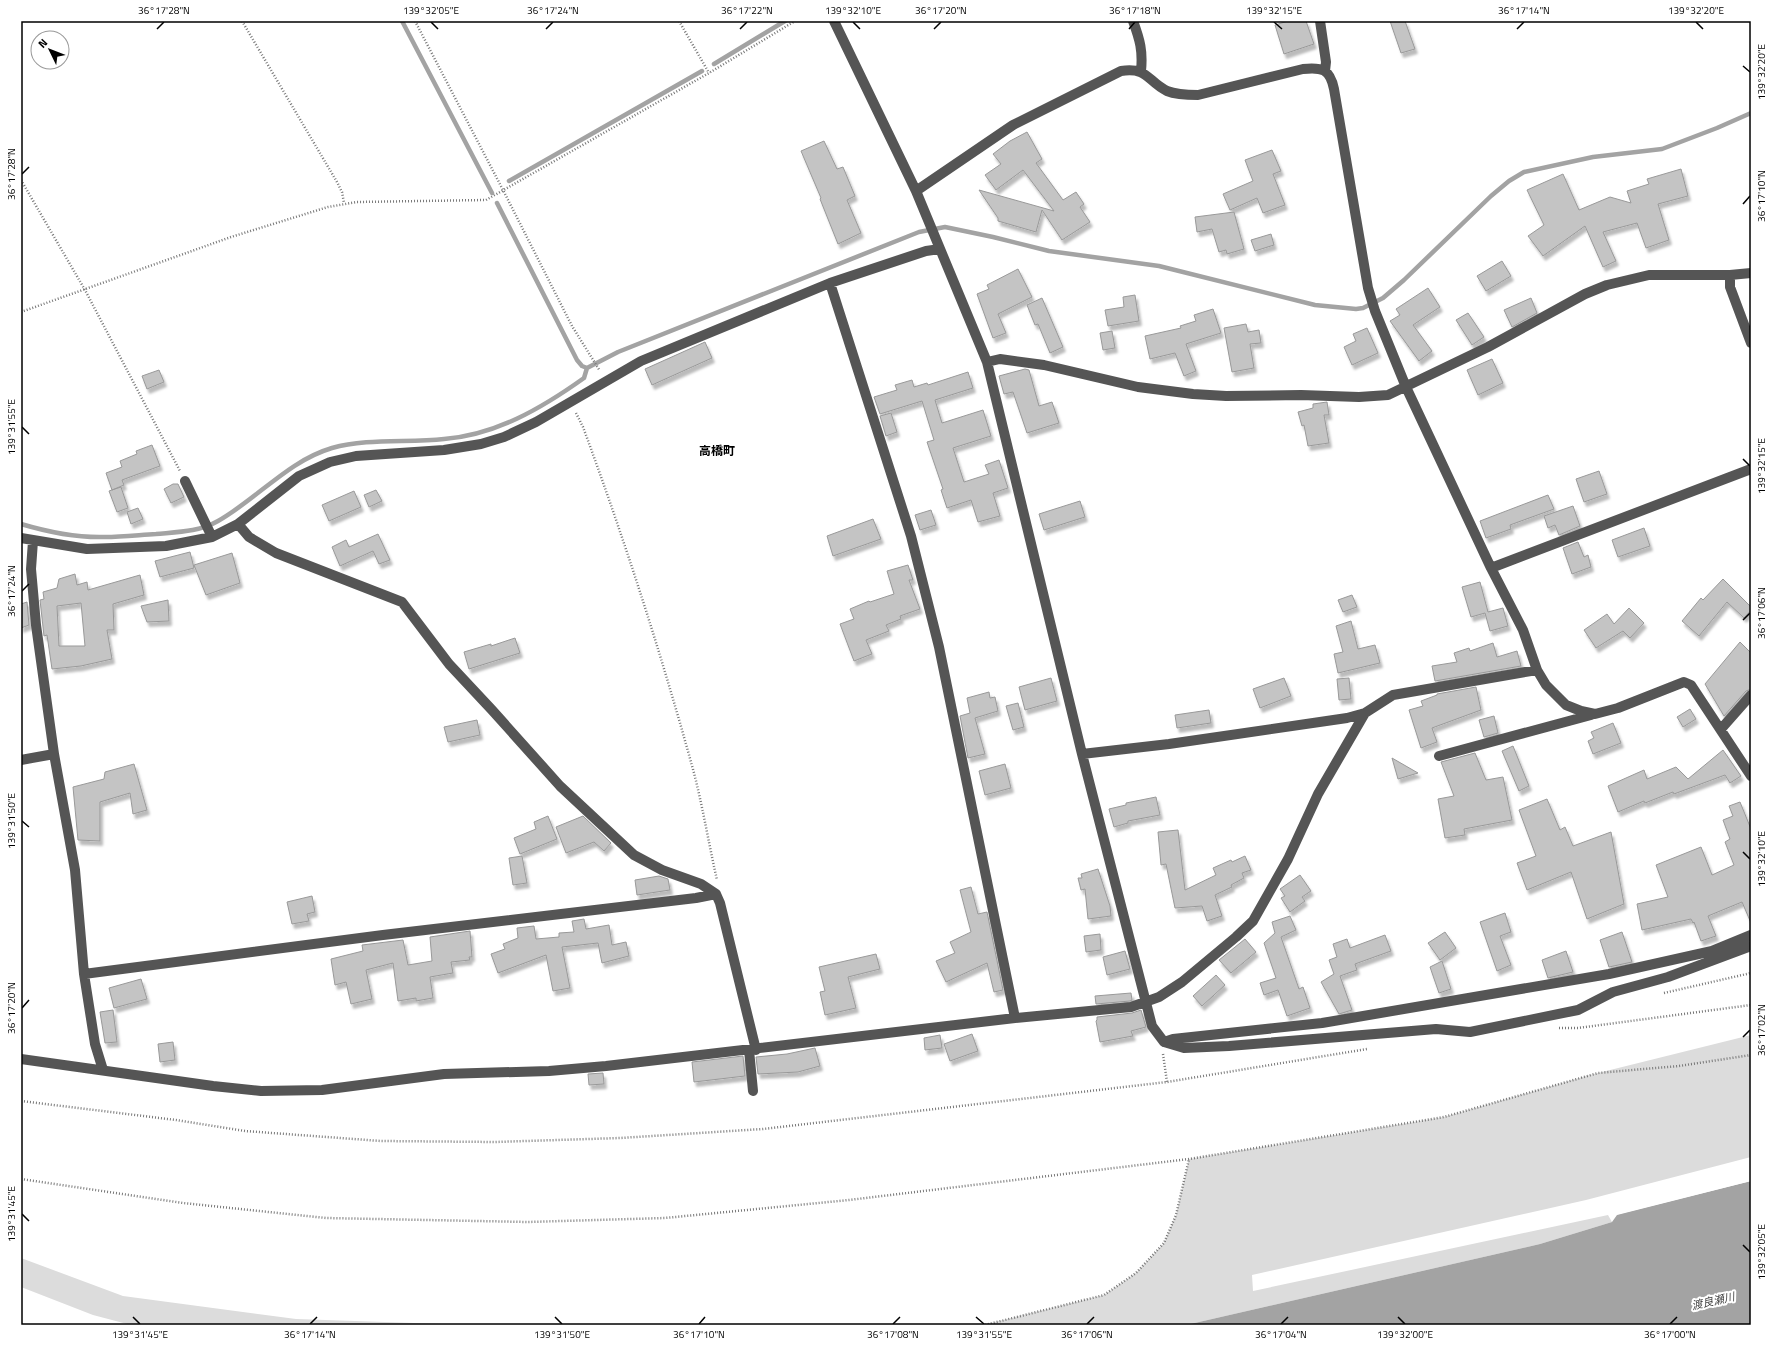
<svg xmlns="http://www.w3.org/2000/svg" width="1772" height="1346" font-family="'Titillium Web','Noto Sans JP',sans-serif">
	<defs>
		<filter id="shadow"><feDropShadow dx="2.5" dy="4.5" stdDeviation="1" flood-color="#0004"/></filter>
	</defs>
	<rect width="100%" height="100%" fill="#fff"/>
	<!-- green -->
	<path fill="#dcdcdc" d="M1751 1035V1157L1586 1200 1252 1275 1253 1291 1608 1215 1612 1222 1540 1244 1186 1325H983L1104 1295 1136 1273 1164 1243 1176 1215 1189 1159 1444 1117 1586 1076Z
		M21 1258 123 1296 296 1319 473 1325H131L93 1315 21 1287Z"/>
	<!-- water -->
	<path fill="#a3a3a3" d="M1751 1181V1325H1186L1540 1244 1612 1222 1617 1215Z"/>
	<!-- pier -->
	<path fill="#fff" d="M1751 1179V1181L1615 1215 1617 1213Z"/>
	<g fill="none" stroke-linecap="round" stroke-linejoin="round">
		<!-- stream -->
		<path stroke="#a3a3a3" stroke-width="4.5" d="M402 21 492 193
			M714 64 785 21
			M509 181 702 71
			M497 203 577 360 582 366 587 368
			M21 524C48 532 76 538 105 537 122 537 139 535 156 534 177 532 199 532 218 521 257 499 288 461 332 448 367 438 408 443 444 439 496 435 542 408 584 378L587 368 618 352 919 232 945 227 993 237 1049 251 1159 266 1315 305 1356 309 1363 308 1383 298 1404 280 1491 196 1509 181 1524 172 1593 157 1662 149 1717 128 1751 113"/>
	</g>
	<!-- building -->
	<path fill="#c4c4c4" stroke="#999" fill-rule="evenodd" filter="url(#shadow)" d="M1288 21H1306L1314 44 1284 54 1275 25Z
		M1390 21H1405L1415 49 1401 53Z
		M1027 132 1042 159 1036 163 1063 200 1076 192 1084 204 1080 207 1090 222 1062 240 1042 210 1036 232 998 221V218L979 190 1054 211 1023 170 996 190 985 175 1001 164 993 154 1010 141Z
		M824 141 837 169 843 167 855 196 847 200 861 233 838 244 820 199 821 198 801 151Z
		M1272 150 1281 171 1273 174 1285 205 1263 213 1257 198 1230 210 1223 194 1253 181 1245 160Z
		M1681 169 1688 196 1658 204 1669 240 1646 248 1637 223 1603 232 1616 261 1603 267 1585 226 1543 256 1528 236 1544 225 1527 190 1563 174 1579 210 1610 197 1631 203 1627 191 1649 184 1647 179Z
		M1234 212 1244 249 1227 254 1226 250 1219 252 1212 229 1197 232 1195 217Z
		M1271 234 1274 245 1255 251 1251 240Z
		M1502 261 1511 276 1486 291 1477 276Z
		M1018 269 1032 297 998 314 1006 333 993 338 977 294 989 289 987 285Z
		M1428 288 1440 307 1413 325 1432 351 1419 361 1390 321 1400 315 1396 309Z
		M1135 295 1139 321 1108 326 1105 310 1124 307 1123 297Z
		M1042 298 1063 347 1050 353 1038 324 1035 325 1027 305Z
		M1531 298 1537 313 1512 327 1504 310Z
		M1213 309 1221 333 1186 344 1196 371 1184 376 1175 353 1150 359 1145 336 1181 328 1180 326 1196 321 1194 315Z
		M1468 313 1484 337 1472 345 1456 320Z
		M1246 324 1248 332 1259 330 1261 343 1250 344 1254 368 1232 372 1224 328Z
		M1367 328 1378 353 1352 365 1344 347 1356 341 1353 334Z
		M1112 331 1115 348 1103 350 1100 333Z
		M705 342 712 358 652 385 645 369Z
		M1492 359 1503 383 1478 395 1467 370Z
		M1025 369 1029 370 1039 406 1052 402 1059 423 1027 433 1013 392 1004 394 999 376Z
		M159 370 164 382 147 389 142 376Z
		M968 372 973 388 935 400 942 423 983 410 991 436 953 448 964 482 989 474 985 465 999 460 1008 488 993 493 1000 516 978 522 971 500 947 508 941 490 943 489 927 442 934 440 922 401 880 414 874 397 897 390 895 385 912 380 914 387 927 383 928 385Z
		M1327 402 1329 415H1324L1329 443 1308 446 1304 425 1302 426 1298 412 1313 408V404Z
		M891 413 897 432 886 436 880 416Z
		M152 445 160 466 122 480 124 485 112 490 106 473 122 467 120 461 137 454 136 451Z
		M1599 471 1607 494 1584 502 1576 479Z
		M173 484H178L184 497 171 503 164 489Z
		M121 487 128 508 117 512 109 491Z
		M376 490 382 501 369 507 364 495Z
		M354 491 361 507 329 521 322 505Z
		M1548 495 1554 509 1510 525 1511 529 1486 538 1480 521Z
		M1080 501 1085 517 1044 530 1039 514Z
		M1573 506 1580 526 1559 535 1555 525 1548 528 1544 516Z
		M138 508 143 519 131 524 127 512Z
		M931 510 936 525 920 530 915 515Z
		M873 519 881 539 833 556 827 536Z
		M1644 528 1650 546 1618 557 1612 540Z
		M378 534 390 560 379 564 373 551 340 566 332 547 346 540 349 547Z
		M1578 542 1584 557 1588 555 1591 567 1572 574 1563 548Z
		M190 552 194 568 160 577 155 561Z
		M232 553 240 583 206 595 194 565Z
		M908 565 913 580H909L920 609 900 616 901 619 886 625 889 631 866 640 872 654 854 661 840 624 854 619 850 609 869 601 870 602 894 594 887 571Z
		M75 574 77 585 87 582 88 590 140 575 144 595 113 604 114 630H107L112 659 81 666 52 669 47 635 44 636 40 600 44 599 43 592 57 588 59 579ZM81 603 85 646H59L57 606Z
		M1723 579 1751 607V610L1744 618 1727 602 1699 636 1682 621 1701 598 1703 600Z
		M1480 582 1488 612 1503 608 1508 626 1490 631 1485 613 1471 617 1462 587Z
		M1352 595 1357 607 1343 612 1338 600Z
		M168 600 169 621 147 622 141 606Z
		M27 602 29 625 21 628V604Z
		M1629 608 1644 623 1630 638 1623 631 1596 648 1584 630 1607 614 1614 624Z
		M1351 621 1358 649 1375 645 1380 663 1338 673 1334 654 1343 652 1336 626Z
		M515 638 520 653 469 669 464 652 491 644V646Z
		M1740 642 1751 653V689L1746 691 1724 716 1705 684Z
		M1493 643 1497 657 1517 651 1521 666 1435 681 1432 666 1457 662 1454 653 1469 648 1470 651Z
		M1051 678 1057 701 1025 710 1019 687Z
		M1284 678 1291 696 1260 708 1253 689Z
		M1349 678 1351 699 1339 700 1337 679Z
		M1476 687 1481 710 1432 728 1437 742 1421 748 1409 710 1423 706 1421 701 1437 695V694Z
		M989 692 990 698 995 697 998 711 975 718 985 754 968 758 960 716 970 713 967 698Z
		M1018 703 1024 727 1013 730 1006 706Z
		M1690 709 1696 719 1683 727 1677 717Z
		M1209 710 1211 723 1177 728 1175 715Z
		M1494 716 1498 733 1484 737 1479 720Z
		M477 720 480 735 448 742 444 727Z
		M1613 723 1621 743 1593 754 1588 741 1594 738 1591 732Z
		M1513 746 1529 786 1519 791 1502 751Z
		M1723 750 1741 776 1730 783 1725 775 1674 794 1673 792 1645 803 1644 801 1618 812 1608 786 1644 770 1647 779 1676 767 1688 779Z
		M1475 753 1486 780 1503 777 1512 820 1464 829 1465 835 1445 838 1438 799 1454 796 1441 762Z
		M1392 758 1418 773 1398 779Z
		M134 764 147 810 133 814 130 793 100 802V841L78 840 73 787 104 779 105 772Z
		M1005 764 1011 788 985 795 979 771Z
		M1156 797 1160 815 1128 821V823L1114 827 1109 809 1126 805V803Z
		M1547 799 1560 830 1565 827 1573 846 1611 832 1624 904 1587 919 1571 872 1527 890 1517 863 1536 856 1519 810Z
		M1740 802 1751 829V923L1742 902 1708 916 1716 936 1701 941 1694 922 1693 923 1691 919 1642 930 1637 904 1668 897 1656 865 1701 847 1712 875 1734 865 1725 842 1730 839 1723 820 1733 816 1729 806Z
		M548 816 557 839 520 854 514 838 536 829 534 822Z
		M583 816 611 843 604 851 594 842 566 853 556 827Z
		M1178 830 1185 890 1216 875 1213 868 1231 860 1232 862 1245 856 1251 870 1242 873 1244 878 1231 885 1232 887 1215 895 1222 916 1207 921 1202 906 1175 908 1166 864 1161 865 1158 832Z
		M522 856 527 883 513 885 509 858Z
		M1098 869 1110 906 1111 916 1088 919 1085 889 1081 890 1078 878H1082L1081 874Z
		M1300 875 1311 891 1302 897 1305 901 1290 912 1281 898 1285 896 1280 889Z
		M659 876 668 879 670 890 637 895 635 880Z
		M971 887 978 914 987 912 1003 990 994 992 987 963 946 982 936 961 955 953 950 942 971 932 960 890Z
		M312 896 315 912 307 914 309 921 292 924 287 902Z
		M1505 913 1511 932 1500 936 1511 965 1497 971 1480 922Z
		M1290 916 1296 930 1281 937 1299 989 1303 987 1310 1008 1287 1016 1278 990 1264 995 1260 983 1276 978 1264 943 1275 933 1272 922Z
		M584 919 586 929 609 925 612 945 626 942 629 956 602 963 598 943 562 947 570 988 553 991 546 955 498 973 491 954 505 949 503 944 518 938 517 928 534 926 536 939 559 937V933L574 932 572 921Z
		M470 931 472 957H469L470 960 451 962 453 973 430 977 433 998 416 1001V998L398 1001 393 963 366 970 372 999 351 1004 346 982 335 985 331 959 363 951 362 945 403 940 408 965 432 961 430 937Z
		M1445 932 1456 948 1440 960 1428 943Z
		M1622 932 1632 962 1609 967 1600 940Z
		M1100 934 1101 950 1086 952 1084 936Z
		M1385 935 1391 951 1355 964 1357 970 1340 976 1352 1010 1339 1014 1321 982 1334 974 1329 960 1337 957 1333 944 1347 939 1350 948Z
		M1245 939 1256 952 1231 973 1219 960Z
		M1125 951 1130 969 1107 975 1103 957Z
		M1566 951 1573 972 1548 978 1542 960Z
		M876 954 880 969 848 977 856 1008 825 1015 820 992 825 991 819 967Z
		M1442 961 1451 989 1439 993 1430 967Z
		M1216 975 1225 985 1202 1006 1193 996Z
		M141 979 147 999 114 1008 109 988Z
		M1131 993 1132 1000 1130 1001 1096 1004 1095 996Z
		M113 1010 117 1042 105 1043 100 1012Z
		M1141 1010 1146 1027 1131 1031 1133 1036 1100 1042 1096 1021 1097 1020V1017L1132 1013Z
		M972 1034 978 1051 950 1061 944 1044Z
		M940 1035 942 1048 925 1050 924 1038Z
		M173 1042 175 1060 160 1062 158 1044Z
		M815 1048 820 1066 798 1072 758 1074 756 1057 787 1054Z
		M743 1056 745 1076 694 1082 692 1062Z
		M603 1073 604 1084 589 1085 588 1074Z"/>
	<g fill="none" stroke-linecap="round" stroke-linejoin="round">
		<!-- path -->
		<path stroke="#777" stroke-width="2.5" stroke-dasharray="1 2" stroke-linecap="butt" d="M242 21 337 182 342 192 344 203
			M415 21 503 190 572 326 600 371
			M679 21 709 73
			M21 180 85 290 180 471
			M21 312 231 237 328 207 357 202 486 200 709 73 795 21
			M576 413 583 427C625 541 662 656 694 773 703 808 709 845 717 880
			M1664 993 1751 973
			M1559 1028H1578L1751 1005
			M1163 1054 1167 1082
			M21 1101 176 1120 245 1131 381 1141 495 1142 620 1138 763 1129 1167 1082 1367 1049
			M21 1179 183 1203 326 1218 528 1222 665 1218 849 1200 1189 1159 1444 1117 1598 1073 1679 1066 1751 1055
			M985 1325 1104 1295 1136 1273 1164 1243 1176 1215 1189 1159"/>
		<!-- minor -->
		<path stroke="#555" stroke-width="10" d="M834 21 916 191 987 362 1082 754 1152 1026 1164 1042 1184 1048 1229 1046 1436 1029 1470 1032 1578 1010 1613 992 1668 977 1751 946
			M1133 21C1140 40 1143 51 1141 71
			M1320 21 1326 62 1325 71
			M916 191 1013 125 1121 71C1148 67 1147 81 1167 91 1177 95 1188 95 1198 95L1303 69C1322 67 1330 69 1334 89L1368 288 1375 311 1406 387 1491 568 1523 630 1537 670 1546 685 1566 705 1581 711 1595 714 1618 708 1684 682 1691 685 1751 776
			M1730 275V287L1751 343
			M830 283 911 536 939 647 1015 1018
			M987 362 1000 359 1044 365 1138 387 1193 394 1226 396 1301 395 1359 397 1388 395 1488 347 1585 294 1607 285 1649 275H1730L1751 273
			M185 481 212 537
			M238 524 249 537 276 553 402 602 449 664 492 710 560 786 634 855 662 870 701 884 716 894 720 903 756 1050
			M21 538 87 549 166 546 212 537 238 524 299 476 330 462 356 456 444 450 481 444 504 437 536 422 641 361 830 283 926 251 940 249
			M33 541 31 569 36 625 54 754 75 870 84 974 95 1044 103 1070
			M1491 568 1751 469
			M1721 729 1751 695
			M1082 754 1169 744 1347 718 1365 713
			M1439 756 1591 715
			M21 760 54 754
			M84 974 383 935 696 898 716 894
			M1164 1042 1173 1039 1322 1023 1609 974 1712 951 1751 935
			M749 1050 753 1091
			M21 1059 213 1086 261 1091 322 1090 444 1074 549 1071 606 1066 1015 1018 1131 1007 1159 997 1182 982 1236 937 1253 921 1288 859 1318 794 1365 713 1393 695 1537 670"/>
	</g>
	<!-- ticks -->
	<path fill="none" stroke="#000" stroke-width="1.5" d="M431 22 438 29M853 22 860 29M1274 22 1282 29M1696 22 1703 29M157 29 164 22M546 29 553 22M740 29 747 22M934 29 941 22M1129 29 1135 22M1517 29 1524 22M1743 66 1750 72M22 174 29 167M1743 204 1750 196M22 427 29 434M1743 459 1750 466M22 591 29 584M1743 620 1750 613M22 821 29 827M1743 852 1750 859M22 1008 29 1000M1743 1037 1750 1030M22 1214 29 1221M1743 1245 1750 1252M133 1317 140 1324M555 1317 562 1324M976 1317 984 1324M1398 1317 1405 1324M310 1324 317 1317M699 1324 705 1317M893 1324 900 1317M1087 1324 1094 1317M1281 1324 1288 1317M1670 1324 1677 1317"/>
	<g text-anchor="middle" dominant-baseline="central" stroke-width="4" stroke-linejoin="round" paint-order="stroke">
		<!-- water labels -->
		<g font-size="11" font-style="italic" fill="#444" stroke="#fff">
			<text transform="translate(1713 1301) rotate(-13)">渡良瀬川</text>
		</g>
		<!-- quarter labels -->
		<g font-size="12" font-weight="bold" fill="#000" stroke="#fff">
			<text x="717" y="450">高橋町</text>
		</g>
	</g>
	<!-- border -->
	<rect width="1772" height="1346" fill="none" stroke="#ffffff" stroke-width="44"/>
	<!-- north arrow -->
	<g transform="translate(50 50) rotate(313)"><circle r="19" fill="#ffffff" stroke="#999999"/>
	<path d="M0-3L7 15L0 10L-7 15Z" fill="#000000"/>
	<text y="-6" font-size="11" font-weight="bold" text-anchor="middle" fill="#000000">N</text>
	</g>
	<rect x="22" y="22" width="1728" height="1302" fill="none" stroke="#000" stroke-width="1.5"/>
	<g font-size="10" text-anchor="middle" fill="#000">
		<text x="164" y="14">36°17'28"N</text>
		<text x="431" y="14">139°32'05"E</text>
		<text x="553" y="14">36°17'24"N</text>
		<text x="747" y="14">36°17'22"N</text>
		<text x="853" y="14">139°32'10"E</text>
		<text x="941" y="14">36°17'20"N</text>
		<text x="1135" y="14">36°17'18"N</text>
		<text x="1274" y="14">139°32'15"E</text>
		<text x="1524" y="14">36°17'14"N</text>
		<text x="1696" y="14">139°32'20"E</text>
		<text transform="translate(1761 72) rotate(-90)" y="4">139°32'20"E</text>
		<text transform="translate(11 174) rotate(-90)" y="4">36°17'28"N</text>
		<text transform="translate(1761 196) rotate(-90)" y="4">36°17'10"N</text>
		<text transform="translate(11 427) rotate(-90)" y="4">139°31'55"E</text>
		<text transform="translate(1761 466) rotate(-90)" y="4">139°32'15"E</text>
		<text transform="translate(11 591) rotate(-90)" y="4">36°17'24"N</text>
		<text transform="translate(1761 613) rotate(-90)" y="4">36°17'06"N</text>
		<text transform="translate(11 821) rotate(-90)" y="4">139°31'50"E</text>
		<text transform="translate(1761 859) rotate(-90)" y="4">139°32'10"E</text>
		<text transform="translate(11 1008) rotate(-90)" y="4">36°17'20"N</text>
		<text transform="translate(1761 1030) rotate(-90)" y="4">36°17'02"N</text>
		<text transform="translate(11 1214) rotate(-90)" y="4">139°31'45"E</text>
		<text transform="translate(1761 1252) rotate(-90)" y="4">139°32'05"E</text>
		<text x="140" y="1338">139°31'45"E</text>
		<text x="310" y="1338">36°17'14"N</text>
		<text x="562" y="1338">139°31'50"E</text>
		<text x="699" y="1338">36°17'10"N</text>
		<text x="893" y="1338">36°17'08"N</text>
		<text x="984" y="1338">139°31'55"E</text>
		<text x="1087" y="1338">36°17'06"N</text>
		<text x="1281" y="1338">36°17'04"N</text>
		<text x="1405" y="1338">139°32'00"E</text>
		<text x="1670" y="1338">36°17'00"N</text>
	</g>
</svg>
